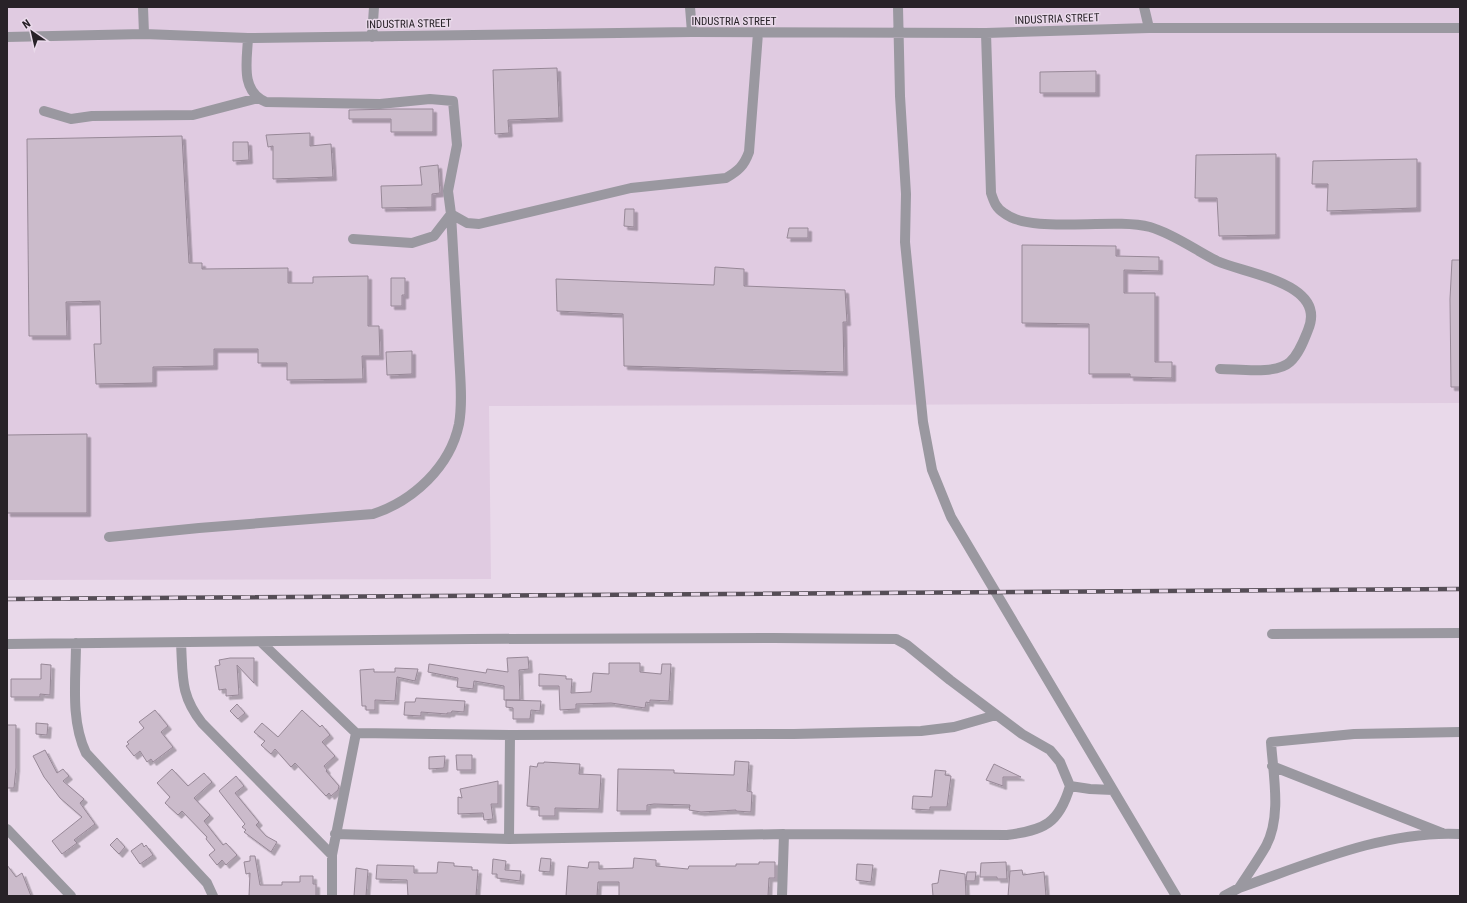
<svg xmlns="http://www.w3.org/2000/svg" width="1467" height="903" font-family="'Roboto Condensed',sans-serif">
	<defs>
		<filter id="shadow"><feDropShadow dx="3.5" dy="3.5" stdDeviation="0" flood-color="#0004"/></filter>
	</defs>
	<rect width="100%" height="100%" fill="#e9d9ea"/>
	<!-- built -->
	<path fill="#e0cbe1" d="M7 7H1460V403L489 406 491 579 7 580Z"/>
	<!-- building -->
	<path fill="#cbbbcb" stroke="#978897" filter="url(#shadow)" d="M557 68 559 118 508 120 509 133 495 134 493 70Z
		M1096 71V93H1040V72Z
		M394 109H433V132H391V119H349V110Z
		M310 133V146L331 144 333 177 273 179V146L268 147 266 135Z
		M182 136 189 263H202V269L288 268V283H313V277L368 276V326H379L380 356H362L363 379 287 380V363H258V349H214V366L153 367V383L96 384 94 344H101L100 301 66 302 67 336H29L27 139Z
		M233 142H248L249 160 233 161Z
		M1276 154V235L1219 236 1217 198H1195L1196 155Z
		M1417 159V208L1327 211 1328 184H1312L1313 161Z
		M438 165 440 193 432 194V207L382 208 381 186 422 185 420 167Z
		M625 209H634V227L624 226Z
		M789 228H808V238H787Z
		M1022 245 1116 246V256L1159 257V271L1124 270V293H1155V362H1172V378L1130 377V374H1089V324L1022 323Z
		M1452 260H1460V387H1451L1450 299Z
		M715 267 744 269V286L845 290 847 322H843L844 372 624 366 623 314 557 311 556 279 714 285Z
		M391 278H405V295H402V306H391Z
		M412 351V374L387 375 386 352Z
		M87 434V513H7V435Z
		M528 657 529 669 519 670 520 700H506L541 701 540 711 531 710 530 719H513V708L506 707V700H504V686L474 681 473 689 457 687 458 678 428 672 429 664 486 673 487 669 508 672 507 658Z
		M230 658H254V683L237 665 239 695 226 696V689L219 690 215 666 220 665 219 660Z
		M609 663H640V672L661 674 662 664H671L669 701 650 700V703L646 702 645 708 611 703 576 704V709L560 710 559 686H539V674L566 676V679H572L571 693 591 692 593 673 609 674Z
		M41 664 51 665 50 695 40 694V697H11V679H41Z
		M395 668 418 669 415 681 397 677 395 701 375 700V710H366V706H362L360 670 374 669V672H395Z
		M416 698 465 701 464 712 452 711 451 713H447V714L421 712V716L404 715 405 702H415Z
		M237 704 245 713 238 719 230 711Z
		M155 710 168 726 161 732 173 747 153 762 151 759 147 762 140 751 134 756 126 746 129 744 127 742 144 728 139 722Z
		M302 710 320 727 322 725 330 735 322 742 335 756 324 766 327 770 326 771 339 786 338 790 331 796 329 793 326 796 295 763 291 767 275 749 271 754 261 745 265 741 254 732 262 723 278 737Z
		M36 723 48 724 47 735 36 734Z
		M7 725H16V768L14 788H7Z
		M45 750 57 773 63 769 69 776 63 781 84 799 80 803 95 824 74 840 77 843 62 854 52 841 82 817 60 798 44 777 33 756Z
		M456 755H472V770H457Z
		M445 756 444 768 429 769V757Z
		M735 761 749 762 747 791 752 792 751 812 736 811V810L701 812 689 810 690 805 654 804 647 805V811H617L618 769 674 770V773L734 775Z
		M544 762 580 764 579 774 601 775 599 809 555 808V816H539V807L527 806 530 766 537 767 538 763H544Z
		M994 764 1021 777H1003V786L986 780Z
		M172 769 188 786 204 773 212 782 194 798 210 815 204 821 223 845 226 843 237 855 226 865 222 860 217 865 209 855 215 850 206 839 207 837 182 811 178 815 165 803 170 797 157 783Z
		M935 770 946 771 945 775 951 776 947 807H930V810L912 809 913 796 932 797Z
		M236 776 244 786 235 793 258 821 259 822 256 825 266 836 277 842 271 852 244 832 246 830 242 827 245 824 219 791Z
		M498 781V804H491L493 819 484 820 483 813 458 814V797L462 798 460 789Z
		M117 838 125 847 119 854 110 845Z
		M142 843 144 847 146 845 153 855 140 864 131 851Z
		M250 856H255L260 885H282V882H300V876H313V884H316V896H249L250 873 246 874 244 862 250 861Z
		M541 858 551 859 550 872 539 871Z
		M634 858 656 860V866L688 869 689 866H736V864H759V862H775V878H769L768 896H619V882H598L597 896H566L568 866 588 868 589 862H599V869L633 868Z
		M493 859 506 861 505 870 521 871 520 881 497 878V874H492Z
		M438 862 454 863V866L472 867V870H478L476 896H408L407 880 376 879 377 865 414 866V873H437Z
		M1006 862 1007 879H997V877H980L981 863Z
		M857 864 873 865 871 882 856 880Z
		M7 865 16 877 22 873 31 896H7Z
		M356 868 368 870 366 896H354Z
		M940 870 965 874 966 896H933L932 884 938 883Z
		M1022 870 1023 875 1044 872 1046 896H1008L1010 871Z
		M967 872H976L975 881H966Z"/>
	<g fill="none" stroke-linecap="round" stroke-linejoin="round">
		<!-- minor -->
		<path stroke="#9a98a0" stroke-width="10" d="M143 7 144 34
			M690 7 692 32
			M898 7 900 96 906 194 905 242 923 422 932 470 951 517 1176 896
			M1144 7 1149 28
			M986 33 991 193C994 202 996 208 1004 213 1032 235 1111 217 1150 227 1174 234 1195 250 1217 261 1246 274 1328 283 1308 330 1304 340 1299 354 1290 362 1276 375 1238 369 1220 369
			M7 37 144 34 248 38 692 32 986 33 1149 28H1460
			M372 37 374 7
			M248 38C247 61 240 91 266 102L380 104 430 99 453 101 457 145 448 191 451 214 467 223 479 224 631 188 726 178C738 171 744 166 749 152L758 33
			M44 111 71 119 92 116 193 115 258 98
			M353 239 412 243 434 236 451 214
			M109 537 199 528 373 514C413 501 450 467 459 424 463 402 460 376 459 354 456 307 454 261 451 214
			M1272 634 1460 633
			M76 643C76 678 70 720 86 753L207 883 213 896
			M181 643C183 677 180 695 202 723L332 855
			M262 643 356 733 332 855V896
			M7 644 472 639 774 638 896 639 907 645 950 680 1022 734 1050 750 1060 762 1070 786 1090 789 1113 790
			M356 733 510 735 794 734 921 731 954 727 996 715
			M1272 766 1442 833
			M7 829 71 896
			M335 834 509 839 784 834 1007 835C1044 830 1059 824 1070 786
			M509 839 510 735
			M1239 888C1248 874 1258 860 1266 846 1282 816 1273 774 1271 742L1354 734 1460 732
			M782 896 784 834
			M1224 896 1239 888C1308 864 1385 830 1460 834"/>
		<!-- rail casing -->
		<g stroke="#554d56" stroke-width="4.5">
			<path id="rail" d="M7 599 1460 589"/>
		</g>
		<!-- rail -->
		<use href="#rail" stroke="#e9d9ea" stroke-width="3" stroke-dasharray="9" stroke-linecap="butt"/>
	</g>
	<g text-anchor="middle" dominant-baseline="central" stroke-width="3" stroke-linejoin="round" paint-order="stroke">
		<!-- street labels -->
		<g font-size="11" fill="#282228" stroke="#e9d9ea">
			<text transform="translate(1057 19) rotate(-2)">INDUSTRIA STREET</text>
			<text x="734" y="21">INDUSTRIA STREET</text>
			<text transform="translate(409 24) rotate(-1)">INDUSTRIA STREET</text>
		</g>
	</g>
	<!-- border -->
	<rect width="1467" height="903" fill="none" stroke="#282228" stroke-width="16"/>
	<!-- north arrow -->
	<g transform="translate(32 32) rotate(326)" stroke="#e9d9ea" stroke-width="3" paint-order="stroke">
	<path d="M0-3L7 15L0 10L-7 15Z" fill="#282228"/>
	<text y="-6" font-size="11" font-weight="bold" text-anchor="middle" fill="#282228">N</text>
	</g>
</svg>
